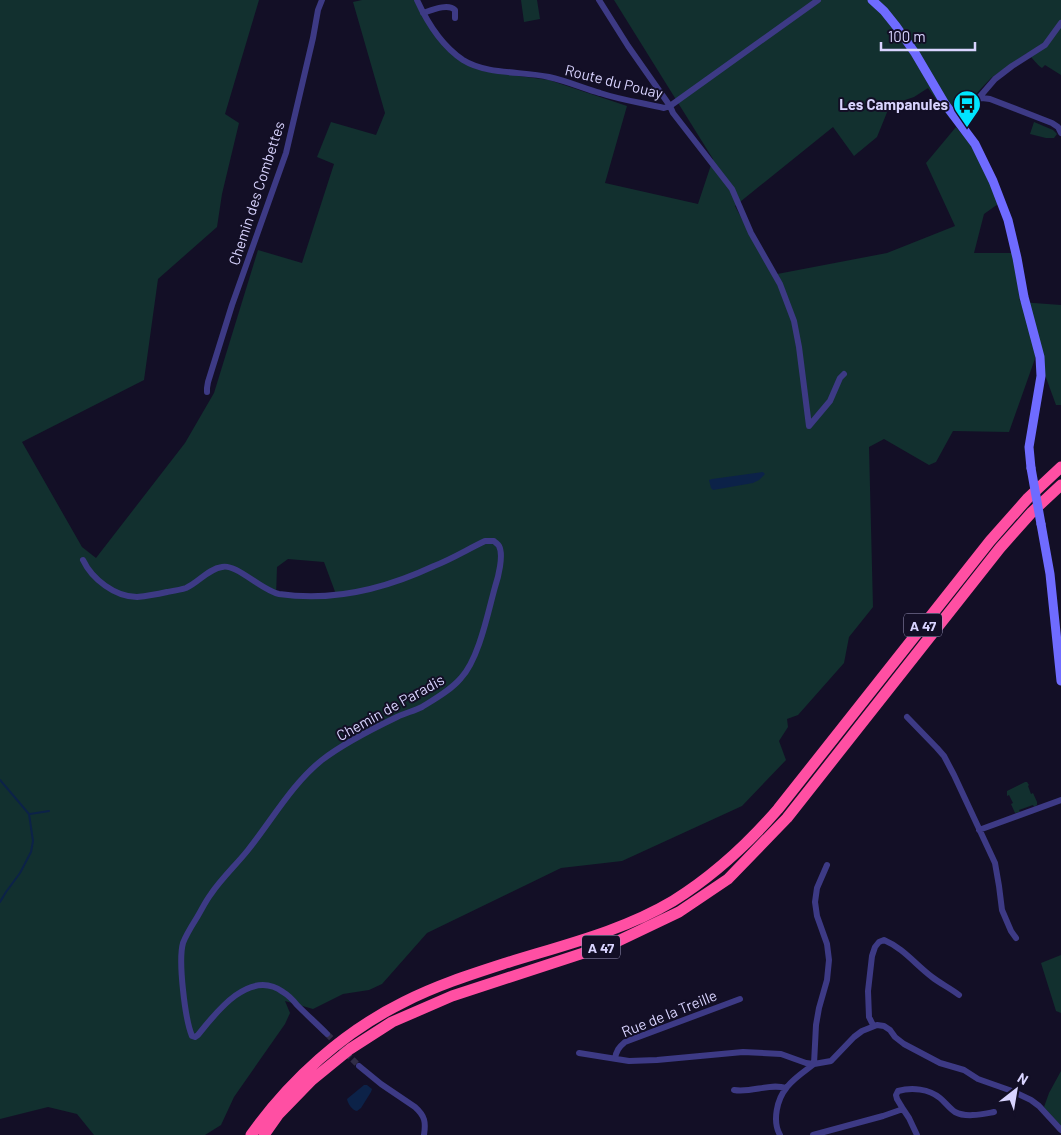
<svg xmlns="http://www.w3.org/2000/svg" width="1061" height="1135" font-family="Barlow,sans-serif">
	<rect width="100%" height="100%" fill="#130f26"/>
	<!-- green -->
	<path fill="#12302f" fill-rule="evenodd" d="M0 0H259L225 114 239 123 222 194 217 227 158 279 144 380 22 442 82 547 96 558 185 443 214 393 258 250 302 263 334 164 317 157 331 122 376 135 385 113 353 2 362 0H415L447 50 483 71 549 80 627 106 605 183 698 204 713 159 614 0H1061V75L1045 65 1042 68C1036 64 1033 58 1027 53L991 78 960 111 950 119 928 88 914 97 890 105 877 137 854 156 833 127 735 206 772 275 887 253 955 226 926 163 956 127 979 155 998 204 984 214 974 253H1013L1020 302 1061 305V405H1056L1037 353 1009 432 953 431 936 462 929 465 884 439 869 447 873 607 849 637 844 663 798 715 787 719 788 727 779 741 786 760 742 806 622 861 561 868 427 933 382 984 369 990 343 994 313 1009 285 1001 290 1013 285 1024 234 1097 221 1125 205 1135H94L77 1114 48 1107 0 1119ZM288 559 324 562 337 597 276 596 277 567Z
		M521 0H537L540 19 524 22Z
		M1034 122 1053 130 1057 134 1054 138H1046L1030 134Z
		M1025 782H1027L1029 785 1028 786 1031 794 1033 793 1037 802V805L1034 807 1033 805 1019 810 1020 812 1015 813 1011 804 1013 803 1009 795 1007 796V791Z
		M1061 955V1013L1056 1011 1041 963Z
		M1061 1071V1126L1044 1107 1049 1093Z"/>
	<!-- water -->
	<path fill="#0c2248" d="M763 472 765 474 759 480 753 483 713 490 711 488 709 480 712 479Z
		M364 1085H367L372 1089 371 1092 361 1108 357 1111C352 1110 348 1104 347 1099Z"/>
	<g fill="none" stroke-linecap="round" stroke-linejoin="round">
		<!-- stream -->
		<path stroke="#0c2248" stroke-width="2" d="M0 780 29 814 33 841 31 852 20 873 6 892 0 902
			M30 814 49 811"/>
		<!-- street-tunnel -->
		<path stroke="#312d47" stroke-width="6" stroke-dasharray="6 3" stroke-linecap="butt" d="M327 1034 359 1066"/>
		<!-- street -->
		<path stroke="#3d3a85" stroke-width="6" d="M417 0C427 22 442 46 463 60 487 75 523 71 549 77 567 81 583 88 600 93 621 100 643 103 664 108L670 106 818 0
			M599 0 628 46 670 106 673 113 732 189 751 233 780 284 794 321 799 347 809 426 830 401 840 378 844 374
			M423 13C432 10 448 3 455 10V18
			M979 99 982 98 990 99 1052 123 1058 127 1061 133
			M958 122 995 79 1012 66 1045 45 1061 23
			M207 392V388L208 382 232 305 286 153 313 38 318 10 322 0
			M83 560C92 579 115 597 137 597 147 596 158 594 167 592 173 591 180 590 186 588 198 583 208 569 222 567 236 563 262 591 279 594 332 602 387 588 434 566 452 559 468 549 485 541H494C496 543 498 544 499 546 504 555 498 578 495 587 488 612 479 659 461 678 451 690 435 699 422 707 414 711 405 713 397 717 372 729 344 743 322 760 292 784 272 820 248 850 236 865 222 878 211 894 205 902 201 911 196 919 191 927 186 935 183 943 178 961 185 1019 192 1036L195 1037 198 1035C216 1012 250 968 283 992 288 995 293 1000 297 1005 307 1015 317 1024 327 1034
			M907 717 937 748 944 756 954 775 995 863 999 886 1002 910 1011 931 1016 938
			M979 830 1061 800
			M873 1025 869 1017 868 991 872 956 875 947 879 942 884 940C903 948 916 965 932 977 941 984 950 988 959 995
			M579 1053 629 1061 657 1060 743 1052 781 1054 806 1063 814 1064 831 1061 854 1037 862 1031 877 1025 884 1026 890 1030 895 1037 904 1044 940 1063 964 1070 978 1079 1012 1091 1031 1100 1039 1106 1061 1130
			M615 1059C616 1051 619 1047 625 1042L740 999
			M359 1066 381 1084 415 1107C425 1116 426 1122 424 1135
			M734 1090C752 1093 769 1083 786 1088
			M903 1109 897 1099 896 1095 898 1091C912 1087 929 1089 940 1098 945 1102 949 1108 955 1112 966 1118 983 1114 994 1112
			M780 1135C772 1121 777 1099 787 1087 794 1078 805 1071 814 1064L816 1025 819 1008 827 980 829 960 827 944 817 916 815 902 817 888 827 865
			M813 1135 883 1116 903 1109 909 1118 917 1135"/>
		<!-- secondary -->
		<path stroke="#6f6bff" stroke-width="9" d="M872 0 884 11 896 26 915 53 945 104 975 144 993 181 1008 220 1017 258 1024 297 1040 357 1041 376 1029 447 1031 468
			M1041 524 1050 574 1061 681"/>
		<!-- highway -->
		<path stroke="#ff4fa3" stroke-width="11" d="M251 1135C290 1080 343 1032 404 1002 435 986 469 975 503 964 560 946 621 932 673 901 713 876 747 845 778 809L990 541 1028 498 1061 467
			M264 1135 278 1115 312 1080 350 1049 392 1022 452 996 614 943 679 912 728 879 787 818 1000 548 1032 512 1061 485"/>
		<!-- secondary-bridge -->
		<path stroke="#6f6bff" stroke-width="9" d="M1031 468 1041 524"/>
	</g>
	<!-- icons -->
	<defs>
		<g id="bus-pin" transform="scale(1.4375)"><path d="M0 17L-7.5 6A9.5 9.5 0 1 1 7.5 6Z" fill="#00e5ff" stroke="#130f26"/><path d="M-5-6H5V4H4V6H2V4H-2V6H-4V4H-5ZM-3.5-4V0h7V-4ZM-3.5 1.2v1.5H-2V1.2ZM2 1.2v1.5H3.5V1.2Z" fill="#111"/></g>
	</defs>
	<g fill-rule="evenodd">
		<use href="#bus-pin" x="967" y="104"/>
	</g>
	<g text-anchor="middle" dominant-baseline="central" stroke-width="4" stroke-linejoin="round" paint-order="stroke">
		<!-- shield labels -->
		<g fill="#130f26" stroke="#9e99be" stroke-width="1">
			<rect x="904" y="613.5" width="38" height="23" rx="4"/>
			<rect x="582" y="935.5" width="38" height="23" rx="4"/>
		</g>
		<g font-size="14" font-weight="bold" fill="#d9d4ff">
			<text x="923" y="625">A 47</text>
			<text x="601" y="947">A 47</text>
		</g>
		<!-- street labels -->
		<g font-size="15" fill="#d9d4ff" stroke="#130f26">
			<text transform="translate(614 81) rotate(14)">Route du Pouay</text>
			<text transform="translate(256 193) rotate(-72)">Chemin des Combettes</text>
			<text transform="translate(390 707) rotate(-29)">Chemin de Paradis</text>
			<text transform="translate(669 1013) rotate(-22)">Rue de la Treille</text>
		</g>
		<!-- poi labels -->
		<g font-size="15" font-weight="bold" fill="#d9d4ff" stroke="#130f26" text-anchor="end">
			<text x="948" y="104">Les Campanules</text>
		</g>
	</g>
	<!-- north arrow -->
	<g transform="translate(1016 1090) rotate(31)" stroke="#130f26" stroke-width="4" paint-order="stroke">
	<path d="M0-4L9 19L0 12L-9 19Z" fill="#d9d4ff"/>
	<text y="-8" font-size="14" font-weight="bold" text-anchor="middle" fill="#d9d4ff">N</text>
	</g>
	<!-- scale -->
	<path d="M881 42v8h94v-8" fill="none" stroke="#d9d4ff" stroke-width="2.5"/>
	<text x="888" y="42" font-size="15" fill="#d9d4ff" stroke="#130f26" stroke-width="4" paint-order="stroke">100 m</text>
</svg>
